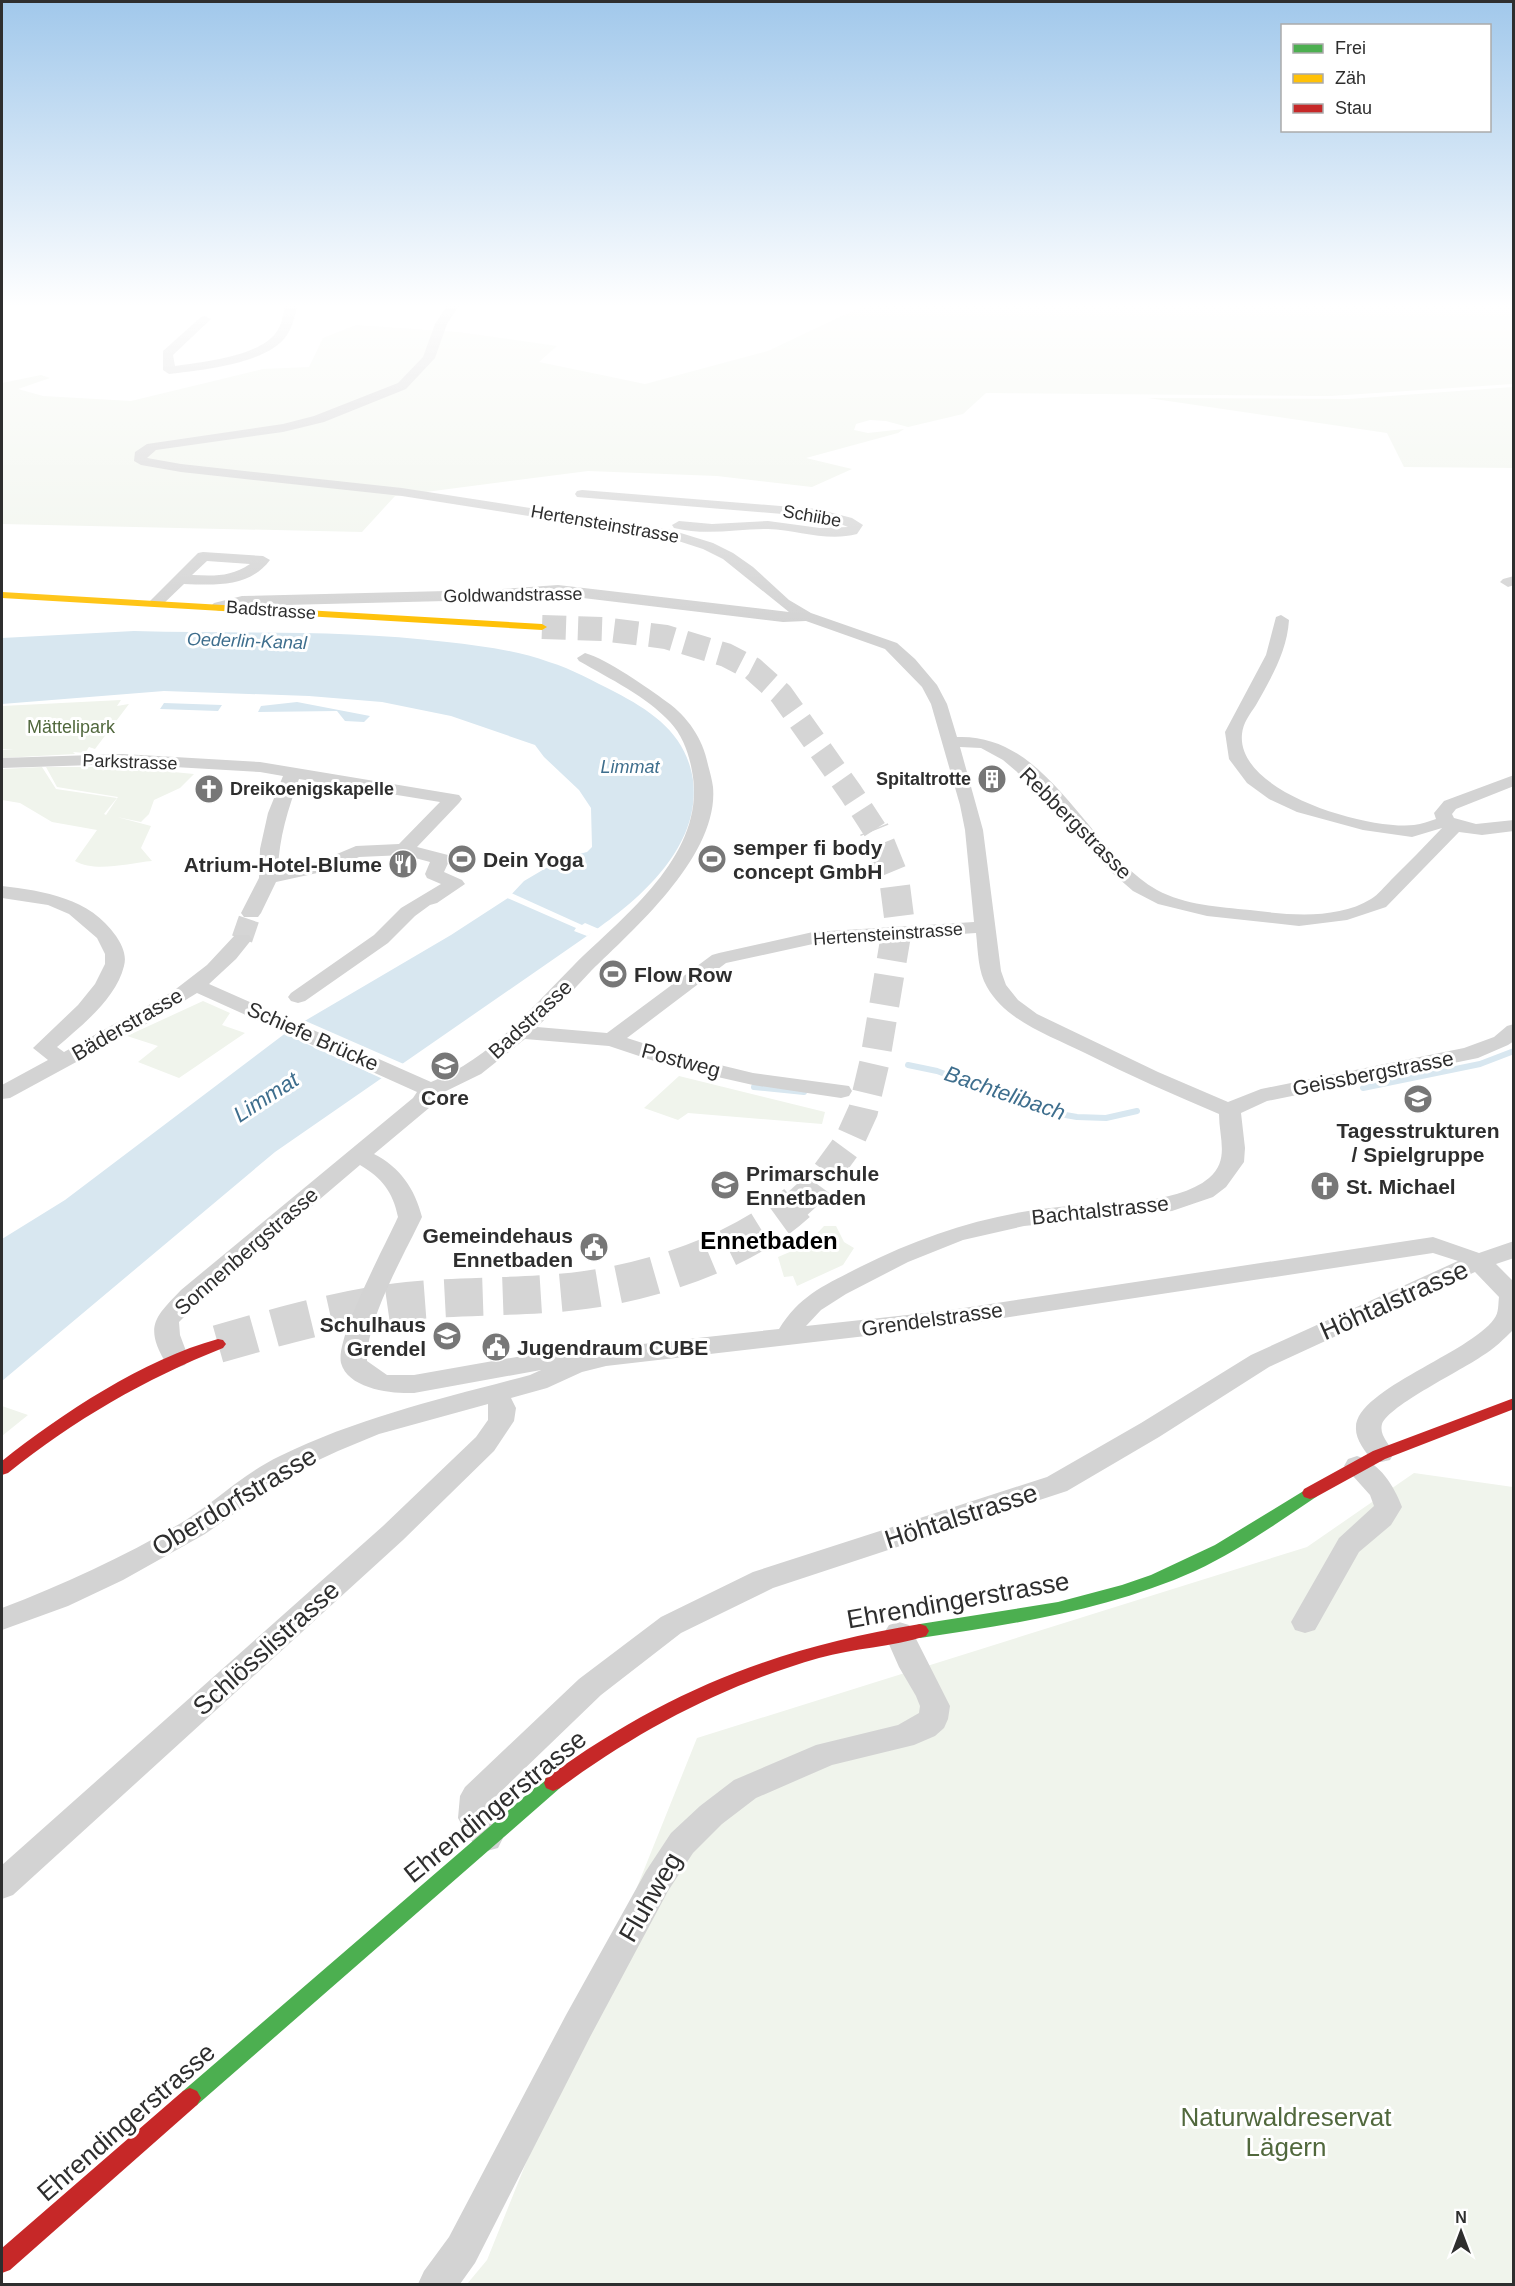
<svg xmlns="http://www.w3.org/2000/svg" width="1515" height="2286" font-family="Arial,sans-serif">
	<rect width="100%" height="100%" fill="#fff"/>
	<!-- green -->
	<path fill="#f0f4ec" d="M867 304H1513V384L1330 396 986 393 963 414 908 427 886 421 870 420 856 424 854 430 868 433 904 429 898 433 806 458 852 469 812 487 717 476 588 471 395 496 362 532 2 524V383L41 375 50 378 18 389 43 396 131 401 263 369 309 367 323 338 356 325 458 332 557 346 539 362 645 384 768 351Z
		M1513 387V468L1404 467 1387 433 1148 398 1349 399Z
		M121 700 117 706 129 704 95 749 89 747 85 753 73 752 75 754 2 758V750H14L2 749V706Z
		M42 767 56 789 117 798 104 814 106 815 118 797 57 787 46 767H122L194 774 180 788 154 800 149 814 141 822 117 817 151 826 141 848 152 861C128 863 96 873 75 861L97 830 52 822 20 803 2 800V769Z
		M203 1001 230 1013 222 1025 245 1033 179 1078 138 1062 158 1046 127 1036Z
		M679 1076 825 1112 822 1124 688 1113 678 1120 644 1108Z
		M824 1226H836L844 1242 854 1248 843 1265 797 1286 793 1276 784 1277 778 1257 806 1245Z
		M2 1406 28 1415 2 1436Z
		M1414 1473 1513 1487V2284H467L487 2260 697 1738 1307 1547Z"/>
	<!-- water -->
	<path fill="#d8e7f0" d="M134 631C238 634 343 629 447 642 481 646 516 650 549 662 572 669 593 681 615 692 653 712 686 734 693 780 701 844 645 895 597 929L275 1152 2 1381V1239L65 1200 291 1029 451 935 508 898 524 881 563 858 587 852 592 847 591 808 579 790 544 757 535 745 451 716 382 702 309 696 164 691 2 704V638Z
		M297 702 370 716 364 722 345 721 337 711 258 712 261 706Z
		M164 703 222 705 218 711 160 709Z"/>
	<!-- pier -->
	<path fill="#fff" d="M509 892 582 925 585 923 599 929 587 936 574 931 576 928 505 897Z
		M301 1019 406 1065 385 1080 281 1032Z"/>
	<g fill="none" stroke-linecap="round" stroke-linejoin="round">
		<!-- stream -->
		<path stroke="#d8e7f0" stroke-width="6" d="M908 1065 937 1071 1048 1112 1077 1117 1106 1118 1137 1111
			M754 1087 804 1092
			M1363 1088 1480 1064 1514 1051"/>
		<!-- street-tunnel -->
		<path stroke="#d5d5d5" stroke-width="21" stroke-dasharray="21 10" stroke-linecap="butt" d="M242 939 251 913"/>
		<!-- secondary-tunnel-far2 -->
		<path stroke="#d5d5d5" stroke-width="24" stroke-dasharray="24 12" stroke-linecap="butt" d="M542 627 602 629 666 637 726 655 753 669 781 694 851 793 875 830"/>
		<!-- secondary-tunnel-far1 -->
		<path stroke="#d5d5d5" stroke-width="30" stroke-dasharray="30 15" stroke-linecap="butt" d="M796 1205 818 1185 848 1144 863 1111 875 1060 899 917 894 878 874 829"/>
		<!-- secondary-tunnel -->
		<path stroke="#d5d5d5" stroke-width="38" stroke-dasharray="38 20" stroke-linecap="butt" d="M218 1344C281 1326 343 1308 408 1301 467 1295 527 1298 585 1290 629 1284 672 1272 712 1255 742 1242 773 1225 797 1203"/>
		<!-- street -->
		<path fill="#d3d3d3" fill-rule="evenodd" d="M286 304H298C295 314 293 326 287 335 268 364 201 370 169 374L163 370V351L201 317 205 316 211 319 173 355 175 366C202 362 256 357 275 334 282 326 283 314 286 304Z
			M448 304H460L447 324 435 358 406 389 324 422 283 432 156 450 147 458 181 464 402 488 671 530 713 543 733 553 753 567 789 600 811 613 897 643 915 659 937 685 947 704 957 737C1049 733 1087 850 1157 890 1185 905 1219 907 1250 910 1288 915 1337 920 1371 899 1378 895 1385 886 1391 880 1408 863 1425 846 1442 828L1412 837 1363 830 1297 812 1269 799 1247 783 1229 759 1225 732 1266 655 1276 617 1281 615 1289 620C1287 652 1271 678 1256 705 1250 714 1243 723 1242 734 1236 793 1369 830 1414 825 1422 824 1429 821 1436 819L1434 813 1444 801 1514 775V786L1456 809 1452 814 1454 818 1476 824 1514 820V831L1482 835 1459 832 1386 907 1347 920 1299 926 1207 916 1158 904 1133 891 1110 871 1045 796 1003 760 981 748 960 747 983 830 1001 971 1006 985 1018 1000 1037 1014 1158 1072 1228 1102 1261 1089 1464 1048 1494 1037 1507 1026 1514 1024V1041L1508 1045 1478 1058 1267 1101 1241 1113 1245 1148 1244 1162 1226 1187 1213 1197 1172 1211 1024 1226 963 1240 908 1262 846 1294 821 1310 806 1326 944 1311 1433 1237 1479 1253 1514 1241V1258L1496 1264 1514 1282V1329C1504 1339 1494 1349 1482 1356 1464 1369 1388 1406 1382 1424 1379 1435 1389 1444 1394 1453L1390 1460 1381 1462 1372 1460C1365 1451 1355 1439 1356 1427 1357 1389 1470 1353 1494 1319 1499 1313 1498 1304 1499 1297L1475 1272 1269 1367 1159 1437 1067 1491 773 1588 681 1633 601 1695 491 1801 490 1816 503 1838 498 1848 487 1851 476 1848 463 1827 458 1818 460 1796 465 1787 579 1679 661 1617 753 1572 1047 1477 1141 1423 1251 1355 1458 1261 1433 1253 944 1327 606 1366 582 1372 547 1388 511 1398 516 1408 514 1421 494 1451 403 1540 13 1895 2 1899V1865L383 1526 476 1437 488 1420V1404L379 1434 338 1451 295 1471 205 1534 123 1580 68 1606 2 1630V1608C65 1584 128 1555 186 1520 217 1500 246 1472 280 1456 360 1417 444 1398 530 1375L541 1370 414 1393C392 1394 348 1389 341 1363 335 1338 386 1244 398 1217 393 1192 382 1178 360 1165L199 1302 179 1322 180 1335 189 1359 185 1365 176 1368 167 1365C144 1327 154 1318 181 1290L413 1098 417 1092 197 993 148 1023 10 1098 2 1099V1085L48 1060 33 1048 78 1005 95 984 105 964V954L97 938 69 914 48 905 2 898V886C44 891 90 898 116 936 122 945 127 955 124 966 116 999 81 1026 57 1047L64 1052 172 992 207 965 235 935H249L252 939 236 959 209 984 431 1082C490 1059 530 1009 574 965 626 914 708 853 692 771 689 754 683 736 670 722 646 696 610 679 579 661L577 658 585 653C607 659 648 688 667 702 688 717 703 739 708 765 710 772 712 780 713 787 719 855 635 928 591 971 573 990 556 1009 537 1027L607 1033 712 955 719 953 813 932 974 922 965 830 960 805 931 704 922 687 885 649 806 621 783 622 558 595 487 600 242 606 219 611 214 609 211 606 214 603 242 596 487 590 558 585 789 612 723 559 703 549 669 538 402 496 181 472 141 465 134 461 135 452 147 444 283 424 314 416 398 383 423 357 435 324ZM976 933C978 951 978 972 987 987 1007 1022 1051 1036 1085 1053 1129 1075 1174 1095 1219 1114 1219 1138 1230 1160 1209 1178 1176 1206 1101 1203 1059 1207 988 1214 924 1235 860 1267 825 1285 800 1295 779 1329L606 1348 574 1356 550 1351 414 1375H387L367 1361C366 1320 404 1255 422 1217 415 1189 400 1167 374 1154L429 1108 438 1095 481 1074 525 1039 609 1046 669 1066 753 1085 841 1098 849 1096 852 1091 849 1086 753 1073 683 1056 627 1038 726 963 813 944Z
			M582 490 817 509 852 518 863 525 857 534C827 542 798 530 768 529 736 529 706 536 674 528L672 525 679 521 712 524 768 521 820 528 848 527 833 521 806 516 577 497 575 494 577 491Z
			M203 552 263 556 270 560C249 588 215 585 184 584L161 606H151L148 603 198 553ZM207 561 250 564C231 577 214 576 192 575Z
			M1514 576V585L1508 587 1500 582 1503 579Z
			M123 754 260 762 459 795 462 799 459 803 417 847 448 855 450 859 444 872 462 880 465 884 437 903 430 905 415 916 388 943 305 1001 298 1003 291 1001 288 997 291 993 374 935 401 908 441 884 427 878 425 874 430 862 404 855 359 857 331 870 276 882 261 913 258 917H244L241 913 259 878 260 849 268 813 283 776 260 772 123 764 2 768V758ZM299 779 440 802 399 844 356 846 318 862 278 870C279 838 288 809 299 779Z
			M1357 1456C1380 1463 1394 1486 1402 1507L1391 1525 1359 1552 1315 1630 1305 1633 1295 1630 1291 1622 1339 1538 1374 1506 1370 1495 1344 1466 1348 1459Z
			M899 1622 909 1625 950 1706 948 1719 944 1728 935 1736 914 1745 832 1765 756 1798 722 1824 693 1853 668 1891 590 2037 475 2263 460 2284H418L424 2271 449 2237 566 2015 646 1871 671 1833 700 1806 734 1780 816 1745 898 1725 919 1713 920 1706 916 1696 899 1667 884 1633 889 1625Z"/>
		<!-- fast -->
		<path fill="#4caf50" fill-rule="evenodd" d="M1310 1487 1316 1489 1318 1493 1316 1497C1277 1523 1238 1551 1195 1571 1108 1610 1014 1624 920 1638L914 1636 911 1631 914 1626 920 1624 1058 1602 1122 1585 1151 1575 1215 1545Z
			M553 1775 560 1778 562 1783 560 1788 197 2105 190 2108 183 2105 179 2098 183 2091 546 1778Z"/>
		<!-- slow -->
		<path fill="#ffc107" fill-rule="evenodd" d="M2 592 542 624 547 627 542 630 2 598Z"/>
		<!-- jam -->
		<path fill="#c62828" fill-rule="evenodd" d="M218 1339 223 1340 226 1344 223 1348C145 1379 74 1420 8 1473L2 1475V1461C61 1414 144 1359 218 1339Z
			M1514 1398V1409L1385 1459 1316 1497 1310 1499 1304 1497 1302 1493 1304 1489 1373 1451Z
			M920 1624 926 1626 929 1631 926 1636C892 1647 854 1648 819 1658 722 1686 641 1729 560 1788L553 1791 546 1788 544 1783 546 1778C666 1691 775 1648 920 1624Z
			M190 2088 197 2091 201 2098 197 2105 10 2270 2 2273V2248L183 2091Z"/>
	</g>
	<!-- sky -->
	<linearGradient id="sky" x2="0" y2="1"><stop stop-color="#a1c8eb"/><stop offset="0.49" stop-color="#fff"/><stop offset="1" stop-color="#fff" stop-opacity="0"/></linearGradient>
	<rect width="1515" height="624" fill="url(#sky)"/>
	<!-- icons -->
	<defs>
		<g id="building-disc" transform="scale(1.5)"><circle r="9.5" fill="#777" stroke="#fff"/><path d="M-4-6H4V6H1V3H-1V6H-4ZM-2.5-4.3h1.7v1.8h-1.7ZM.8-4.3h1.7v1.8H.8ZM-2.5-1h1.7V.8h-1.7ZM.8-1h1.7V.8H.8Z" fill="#fff"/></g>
		<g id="church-disc" transform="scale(1.5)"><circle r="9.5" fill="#777" stroke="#fff"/><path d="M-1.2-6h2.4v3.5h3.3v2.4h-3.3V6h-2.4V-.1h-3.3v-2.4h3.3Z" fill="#fff"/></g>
		<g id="stadium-disc" transform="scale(1.5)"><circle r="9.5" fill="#777" stroke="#fff"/><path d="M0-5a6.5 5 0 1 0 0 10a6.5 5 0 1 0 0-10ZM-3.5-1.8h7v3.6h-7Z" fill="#fff"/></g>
		<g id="restaurant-disc" transform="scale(1.5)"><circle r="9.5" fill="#777" stroke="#fff"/><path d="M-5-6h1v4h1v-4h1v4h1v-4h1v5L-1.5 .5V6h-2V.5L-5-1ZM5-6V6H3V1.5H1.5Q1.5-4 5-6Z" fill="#fff"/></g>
		<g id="school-disc" transform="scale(1.5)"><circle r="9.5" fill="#777" stroke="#fff"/><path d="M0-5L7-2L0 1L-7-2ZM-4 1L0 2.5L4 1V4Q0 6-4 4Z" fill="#fff"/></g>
		<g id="civic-disc" transform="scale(1.5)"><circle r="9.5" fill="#777" stroke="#fff"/><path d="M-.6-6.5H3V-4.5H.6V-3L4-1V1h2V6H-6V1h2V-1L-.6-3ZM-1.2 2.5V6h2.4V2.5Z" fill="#fff"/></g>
	</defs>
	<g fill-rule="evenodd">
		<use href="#building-disc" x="992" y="779"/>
		<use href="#church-disc" x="209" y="789"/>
		<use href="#stadium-disc" x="462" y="859"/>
		<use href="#stadium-disc" x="712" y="859"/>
		<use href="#restaurant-disc" x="403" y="864"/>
		<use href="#stadium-disc" x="613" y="974"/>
		<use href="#school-disc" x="445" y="1066"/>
		<use href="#school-disc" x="1418" y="1099"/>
		<use href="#school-disc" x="725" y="1185"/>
		<use href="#church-disc" x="1325" y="1186"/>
		<use href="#civic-disc" x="594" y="1247"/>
		<use href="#school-disc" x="447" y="1336"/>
		<use href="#civic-disc" x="496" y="1347"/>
	</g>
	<g text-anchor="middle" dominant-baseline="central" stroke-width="6" stroke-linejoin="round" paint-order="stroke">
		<!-- far-street labels -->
		<g font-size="18" fill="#2e2e2e" stroke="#fff">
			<text transform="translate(812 516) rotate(10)">Schiibe</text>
			<text transform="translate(605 524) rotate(10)">Hertensteinstrasse</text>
			<text transform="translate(513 595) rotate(-1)">Goldwandstrasse</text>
			<text transform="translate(271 610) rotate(4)">Badstrasse</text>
			<text transform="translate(130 762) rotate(2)">Parkstrasse</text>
			<text transform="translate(888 934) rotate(-4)">Hertensteinstrasse</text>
		</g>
		<!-- far-water labels -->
		<g font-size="18" font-style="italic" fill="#3e6e8d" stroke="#fff">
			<text transform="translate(247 641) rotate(2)">Oederlin-Kanal</text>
			<text x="630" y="767">Limmat</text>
		</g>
		<!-- far-park labels -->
		<g font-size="18" fill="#51683d" stroke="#fff">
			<text x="71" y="727">Mättelipark</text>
		</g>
		<!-- far-poi labels -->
		<g font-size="18" font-weight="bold" fill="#2e2e2e" stroke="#fff" text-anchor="end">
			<text x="971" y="779">Spitaltrotte</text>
			<text x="230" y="789" text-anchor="start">Dreikoenigskapelle</text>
		</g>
		<!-- street labels -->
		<g font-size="21" fill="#2e2e2e" stroke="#fff">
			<text transform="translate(1076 823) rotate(45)">Rebbergstrasse</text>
			<text transform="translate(530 1019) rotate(-43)">Badstrasse</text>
			<text transform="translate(127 1024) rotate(-30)">Bäderstrasse</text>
			<text transform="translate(313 1036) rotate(24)">Schiefe Brücke</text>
			<text transform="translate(681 1060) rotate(15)">Postweg</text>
			<text transform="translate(1373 1073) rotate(-11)">Geissbergstrasse</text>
			<text transform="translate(1100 1210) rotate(-6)">Bachtalstrasse</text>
			<text transform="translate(246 1251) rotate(-41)">Sonnenbergstrasse</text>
			<text transform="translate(932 1319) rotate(-8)">Grendelstrasse</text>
		</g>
		<!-- poi labels -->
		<g font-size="21" font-weight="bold" fill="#2e2e2e" stroke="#fff" text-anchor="start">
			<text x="733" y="847">semper fi body<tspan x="733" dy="24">concept GmbH</tspan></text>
			<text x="483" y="859">Dein Yoga</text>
			<text x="382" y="864" text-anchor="end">Atrium-Hotel-Blume</text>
			<text x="634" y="974">Flow Row</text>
			<text x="445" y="1097" text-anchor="middle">Core</text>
			<text x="1418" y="1130" text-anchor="middle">Tagesstrukturen<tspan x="1418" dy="24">/ Spielgruppe</tspan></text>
			<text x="746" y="1173">Primarschule<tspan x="746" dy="24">Ennetbaden</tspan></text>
			<text x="1346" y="1186">St. Michael</text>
			<text x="573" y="1235" text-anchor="end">Gemeindehaus<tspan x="573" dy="24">Ennetbaden</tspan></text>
			<text x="426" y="1324" text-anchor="end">Schulhaus<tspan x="426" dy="24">Grendel</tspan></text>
			<text x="517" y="1347">Jugendraum CUBE</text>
		</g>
		<!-- water labels -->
		<g font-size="22" font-style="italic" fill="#3e6e8d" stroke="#fff">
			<text transform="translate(1005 1093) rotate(19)">Bachtelibach</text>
			<text transform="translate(266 1097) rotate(-33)">Limmat</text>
		</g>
		<!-- quarter labels -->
		<g font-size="24" font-weight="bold" fill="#000" stroke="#fff">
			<text x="769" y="1240">Ennetbaden</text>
		</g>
		<!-- near-street labels -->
		<g font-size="26" fill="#2e2e2e" stroke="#fff">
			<text transform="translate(1394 1300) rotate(-24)">Höhtalstrasse</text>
			<text transform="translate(234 1501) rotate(-31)">Oberdorfstrasse</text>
			<text transform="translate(961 1516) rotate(-18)">Höhtalstrasse</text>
			<text transform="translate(958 1600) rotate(-10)">Ehrendingerstrasse</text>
			<text transform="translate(266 1648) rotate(-42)">Schlösslistrasse</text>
			<text transform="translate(495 1806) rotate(-39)">Ehrendingerstrasse</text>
			<text transform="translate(650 1897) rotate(-60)">Fluhweg</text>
			<text transform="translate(126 2122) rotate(-41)">Ehrendingerstrasse</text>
		</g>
		<!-- near-park labels -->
		<g font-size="26" fill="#51683d" stroke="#fff">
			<text x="1286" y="2117">Naturwaldreservat<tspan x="1286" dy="30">Lägern</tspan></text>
		</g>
	</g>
	<!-- border -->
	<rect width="1515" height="2286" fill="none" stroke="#2e2e2e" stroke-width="6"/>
	<!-- legend -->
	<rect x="1281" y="24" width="210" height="108" fill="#ffffff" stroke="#ababab" stroke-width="1.5"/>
	<rect x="1293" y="44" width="30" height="9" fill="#4caf50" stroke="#ababab" stroke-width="1.5"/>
	<text x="1335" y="54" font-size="18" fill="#2e2e2e">Frei</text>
	<rect x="1293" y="74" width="30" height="9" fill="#ffc107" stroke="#ababab" stroke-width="1.5"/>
	<text x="1335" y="84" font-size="18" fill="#2e2e2e">Zäh</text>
	<rect x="1293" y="104" width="30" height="9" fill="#c62828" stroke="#ababab" stroke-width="1.5"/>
	<text x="1335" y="114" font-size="18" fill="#2e2e2e">Stau</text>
	<!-- north arrow -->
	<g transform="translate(1461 2232)" stroke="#ffffff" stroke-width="4.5" paint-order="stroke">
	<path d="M0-4.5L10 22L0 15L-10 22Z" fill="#2e2e2e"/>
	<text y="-9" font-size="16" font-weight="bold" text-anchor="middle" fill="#2e2e2e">N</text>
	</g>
</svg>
